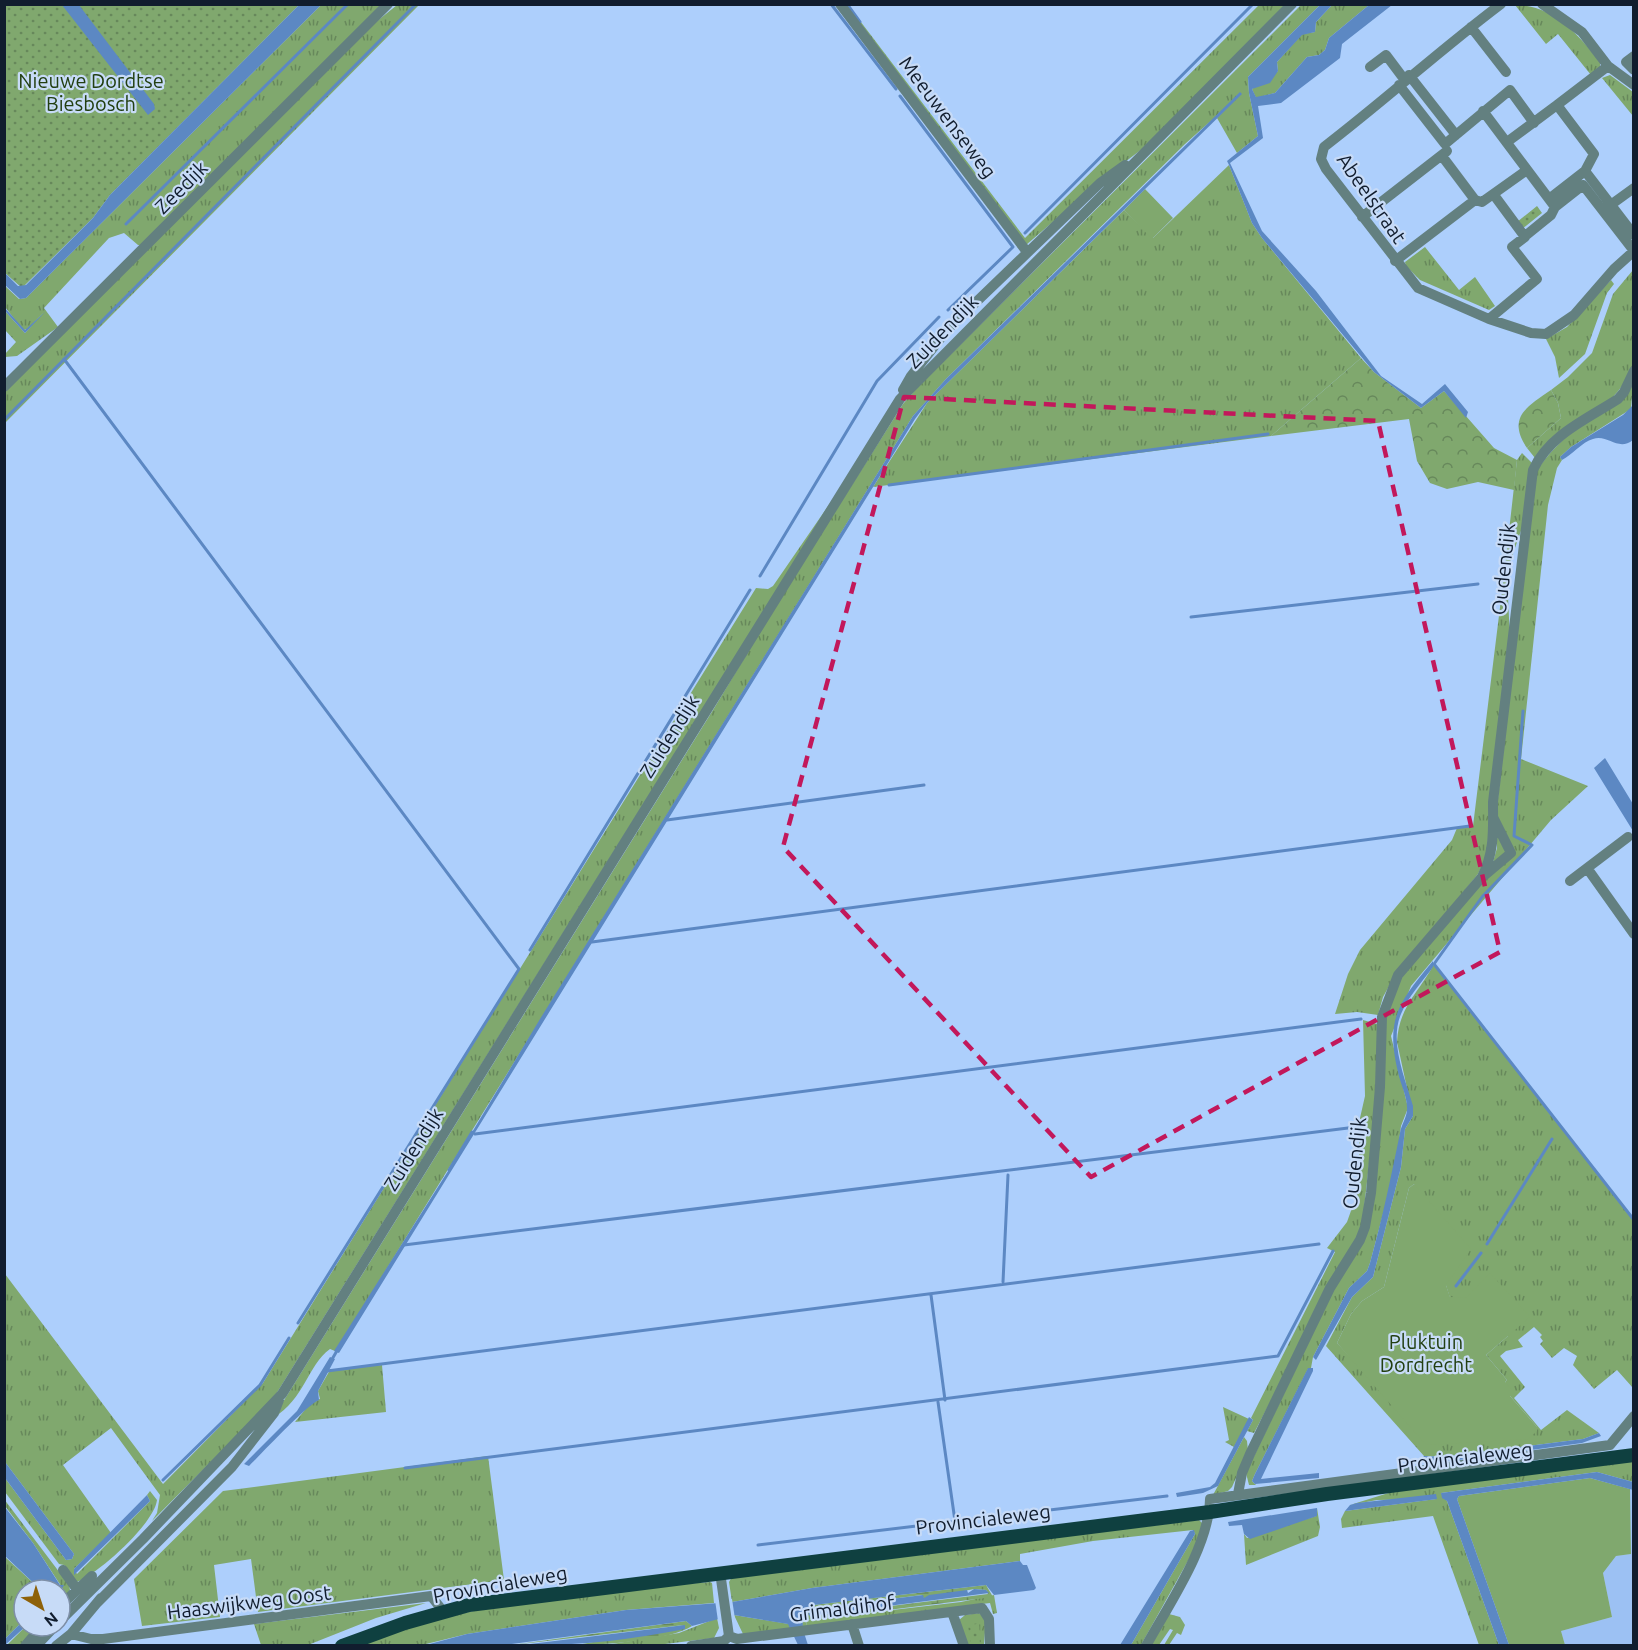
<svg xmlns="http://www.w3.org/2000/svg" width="1638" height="1650" font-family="Ubuntu,sans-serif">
	<defs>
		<pattern id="grass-tufts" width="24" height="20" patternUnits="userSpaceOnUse" patternTransform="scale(1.5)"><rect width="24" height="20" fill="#80a86e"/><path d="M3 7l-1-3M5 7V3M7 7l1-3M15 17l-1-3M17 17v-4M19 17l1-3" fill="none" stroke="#67885b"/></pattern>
		<pattern id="forest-crowns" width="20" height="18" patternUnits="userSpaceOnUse" patternTransform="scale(1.5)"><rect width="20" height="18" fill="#80a86e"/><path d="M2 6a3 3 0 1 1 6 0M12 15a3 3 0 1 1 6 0" fill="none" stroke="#67885b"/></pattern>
		<pattern id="wetland-marsh" width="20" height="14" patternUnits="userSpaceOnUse" patternTransform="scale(1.5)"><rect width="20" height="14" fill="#80a86e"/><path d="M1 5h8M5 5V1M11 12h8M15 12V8" fill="none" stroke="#67885b"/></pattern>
		<pattern id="park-dots" width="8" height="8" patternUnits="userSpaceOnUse" patternTransform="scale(1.5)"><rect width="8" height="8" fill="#80a86e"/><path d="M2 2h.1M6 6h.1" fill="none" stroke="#67885b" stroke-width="1.8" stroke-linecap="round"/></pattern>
	</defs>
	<rect width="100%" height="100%" fill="#adcffc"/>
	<!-- built -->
	<path fill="#9cc1f3" d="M1630 1489 1633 1490V1645H1565L1561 1631 1612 1617 1603 1573 1616 1556 1631 1554Z"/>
	<!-- grass -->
	<path fill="url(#grass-tufts)" fill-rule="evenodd" d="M321 5H385L145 245H138L124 233 109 238 44 308 58 327 17 356 5 357V354L16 342 5 330V311L25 333 44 312 28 329 23 330 5 307 4 285 19 299 26 298Z
		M397 5H419L5 423V391L376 22Z
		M842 5H848L1025 238 1259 5H1288L1146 146 1104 178 1026 245Z
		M1301 5H1320L1248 77 1249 93 1258 136 1237 153 1217 118 1241 94 1185 144 946 379 913 416 368 1299 335 1351 330 1349C307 1366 305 1399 273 1418L713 710 781 597 903 404 916 389Z
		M1332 5H1369L1329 38 1325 50 1319 55 1307 57 1275 93 1256 98 1252 89 1278 71 1277 62 1302 34 1315 32 1316 22Z
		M1515 5C1552 4 1579 35 1600 62V67L1591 75 1558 34 1546 44Z
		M1610 75 1633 92V116L1602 78Z
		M1229 165 1252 223 1262 238 1361 358 1271 436 873 487 927 403 1124 210 1153 238Z
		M1425 247 1459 290 1475 277 1495 306 1489 310 1420 280 1406 266 1405 262Z
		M1633 270C1633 296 1638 340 1633 363 1624 402 1566 434 1535 458L1527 448 1561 418 1558 403 1551 390 1568 377 1592 353 1613 294Z
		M1611 280 1614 284 1607 293 1585 354 1559 378 1555 357 1546 339 1567 327Z
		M1633 385 1631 409 1571 447 1560 457 1562 460 1557 468 1548 505 1521 759 1588 786 1551 820 1411 986 1391 1036 1408 1108 1401 1126 1396 1165 1370 1263 1367 1271 1349 1288 1313 1357 1311 1368 1308 1369 1255 1474 1252 1481 1256 1485H1249L1246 1473 1333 1291 1365 1239 1385 1010 1403 975 1493 862 1497 848V807L1535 473C1560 435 1598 412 1633 385Z
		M1522 453 1532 463 1523 525 1508 568 1505 567 1517 460Z
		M837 493 273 1399 152 1521 157 1513 160 1495 111 1428 63 1465 111 1533 74 1569 77 1574 150 1501 147 1495 150 1491 157 1500C154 1524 99 1573 77 1582L64 1565 59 1564 5 1492V1478L66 1560 72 1559 74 1554 5 1462V1274L163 1484 263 1383 756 588 768 589 773 586Z
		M1504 575 1507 576 1510 639 1486 858 1478 874 1393 979 1383 997 1378 1015 1357 1012 1335 1014 1348 974 1360 950 1452 840 1457 828 1473 826Z
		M1434 964 1633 1220V1388L1617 1370 1594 1389 1573 1365 1577 1356 1564 1348 1552 1358 1540 1344 1543 1341 1540 1337 1542 1335 1534 1327 1518 1340 1523 1347 1506 1351 1500 1356 1525 1387 1514 1398 1541 1430 1567 1410 1599 1433 1583 1439 1443 1457 1424 1456 1326 1346 1352 1297 1373 1277 1401 1167 1405 1129 1413 1116 1397 1042C1399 1006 1418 994 1434 964ZM1414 1184 1450 1298H1466L1508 1336 1486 1355 1507 1380 1505 1382 1510 1396 1537 1427 1353 1360 1337 1343 1351 1314 1362 1301 1384 1287 1409 1188Z
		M1363 1020 1377 1024V1091L1362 1227 1254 1433 1247 1431 1253 1420 1251 1418 1335 1252 1327 1248 1347 1222 1358 1191 1360 1118 1365 1096Z
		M382 1365 386 1412 295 1422 312 1401 320 1399 318 1391 330 1370Z
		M1223 1407 1249 1419 1234 1447 1225 1442 1229 1440Z
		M1244 1437 1247 1441 1248 1451 1232 1487 1228 1491 1213 1495Z
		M488 1456 504 1580 258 1612 251 1559 214 1565 220 1617 142 1626 134 1579 223 1491Z
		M1633 1460V1482L1597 1472 1441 1493 1447 1501 1499 1645H1506H1479L1433 1516 1342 1528 1341 1519 1345 1511 1436 1499 1377 1500 1350 1505 1398 1490Z
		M4 1499 69 1585 70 1590 60 1602V1592L63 1589 33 1543 5 1506Z
		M1317 1508 1320 1527 1318 1536 1246 1565 1244 1534 1247 1538 1316 1516Z
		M1199 1520 1203 1524 1199 1541 1141 1645H1131L1195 1534 1193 1530 1093 1541 1020 1554V1561L812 1588 732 1602 729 1582 732 1577Z
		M4 1556 41 1590H24V1620L5 1639Z
		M710 1582 712 1583 714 1603 626 1610 467 1634 422 1645 353 1646C466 1602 590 1592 710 1582Z
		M994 1595 997 1613 993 1614 990 1603 806 1626 807 1620 961 1602Z
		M426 1603 376 1618 308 1645H261L254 1624Z
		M979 1613 986 1619 984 1645H967L959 1620 965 1615Z
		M1169 1614 1180 1617 1185 1625 1181 1635 1177 1633 1169 1645H1164L1173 1630 1170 1629 1159 1645 1148 1646Z
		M734 1615 789 1624 792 1628 743 1634Z
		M717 1618 719 1628 714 1638 657 1645 600 1646 679 1633Z
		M26 1626H38L22 1645 6 1646Z"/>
	<!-- forest -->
	<path fill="url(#forest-crowns)" d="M1361 358 1374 372 1421 408 1444 391 1494 448 1517 460 1514 490 1478 482 1447 489 1430 483 1417 461 1409 419 1271 436Z
		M1551 390 1558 403 1561 418 1527 448C1507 418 1526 407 1551 390Z"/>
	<!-- wetland -->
	<path fill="url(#wetland-marsh)" fill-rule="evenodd" d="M986 1585 993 1597 807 1620 806 1626 802 1627 803 1612 813 1605ZM974 1589 986 1590 988 1594 810 1616 812 1610 829 1606 833 1611 844 1609 843 1605 922 1595 924 1599Z
		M686 1621 692 1626C671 1640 604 1645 577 1645L684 1625 504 1646Z"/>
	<!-- park -->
	<path fill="url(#park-dots)" d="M4 5H299L110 195 93 218 22 288 5 273Z
		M1537 206 1542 213 1522 229 1517 222Z
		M979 1623 981 1643 971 1645 968 1625Z"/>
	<!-- garden -->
	<path fill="#80a86e" d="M1145 189 1173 218 1152 239 1124 210Z
		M1414 1184 1471 1249 1446 1285 1450 1297 1466 1298 1490 1273 1530 1317 1486 1355 1507 1380 1505 1382 1514 1392 1510 1396 1537 1427V1431L1528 1439 1426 1445 1337 1343 1351 1314 1362 1301 1384 1287 1409 1188Z
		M1590 1478 1630 1489 1631 1554 1616 1556 1603 1573 1612 1617 1561 1631 1565 1645H1509L1457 1499 1459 1496Z"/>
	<!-- water -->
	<path fill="#5c88c3" d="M62 5H79L154 104 155 109 148 115Z
		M299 5H321L26 298 20 299 5 285V273L18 286 26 285 93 218 110 195Z
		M1320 5H1332L1316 22 1315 32 1302 35 1277 62 1278 71 1270 83 1252 89 1256 97 1275 93 1307 57 1319 55 1325 50 1329 38 1369 5H1392L1342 44 1340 58 1281 103 1258 106 1263 138 1230 163 1262 231 1316 291 1381 376 1422 404 1445 384 1468 412 1466 418 1444 391 1421 408 1374 372 1262 238 1252 223 1229 165 1227 161 1258 136 1249 93 1248 77Z
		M1240 92 1242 94 927 403 915 419 339 1353 334 1351 462 1149 540 1019 913 416 946 379Z
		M4 307 25 330 45 312 25 333 5 311Z
		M1633 405V440C1618 452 1608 434 1593 439 1582 442 1572 455 1562 460L1560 457 1571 447 1623 415Z
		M1605 758 1633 804V831L1594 768Z
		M1433 961V967C1422 982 1408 997 1401 1014 1389 1042 1405 1078 1413 1106V1116L1405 1129 1401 1167 1373 1277 1352 1297 1316 1360 1313 1357 1349 1288 1367 1271 1370 1263C1382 1220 1391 1177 1400 1133 1401 1125 1408 1116 1407 1107 1407 1096 1400 1083 1398 1072 1385 1018 1399 1002 1433 961Z
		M330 1357 335 1359 318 1391 319 1400C309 1403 261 1454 249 1466L244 1464 297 1411Z
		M1308 1368H1313V1371L1261 1479 1319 1473V1478L1255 1484 1252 1481 1255 1474Z
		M1249 1417 1253 1420 1218 1486 1203 1493 1177 1497 1176 1493 1210 1487 1215 1483Z
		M1599 1433 1601 1436 1582 1443 1443 1462H1424L1422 1459 1424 1456 1443 1457 1583 1439Z
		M5 1462 74 1554 72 1559 66 1560 5 1478Z
		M1597 1472 1633 1482V1490L1590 1478 1459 1496 1457 1499 1509 1645H1499L1447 1501 1442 1498 1441 1493Z
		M1436 1494 1437 1499 1345 1511 1350 1505 1357 1503Z
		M147 1495 150 1501 74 1575V1569Z
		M4 1506 33 1543 60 1585H64L60 1592 41 1590 5 1556Z
		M1317 1508V1516L1250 1539 1244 1534 1242 1525 1229 1526 1228 1522Z
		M1194 1530 1195 1534 1131 1645H1120L1190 1531Z
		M1020 1561 1023 1565H1027L1036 1588 1034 1590 994 1595 986 1585 813 1605C797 1617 803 1629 808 1645H798L788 1624 734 1615 692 1626 686 1621 504 1645 422 1646 467 1634 626 1610 732 1602 812 1588Z
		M974 1589 986 1590 989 1593 810 1616 808 1614 812 1610 829 1606 833 1611 843 1609V1605L923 1595 924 1598 929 1595 967 1590 968 1593Z
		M24 1620 26 1626 5 1645V1639Z
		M685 1625V1629C630 1640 577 1646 522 1645Z"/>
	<!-- pier -->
	<path fill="#adcffc" d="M732 1599 735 1619 718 1621 715 1600Z"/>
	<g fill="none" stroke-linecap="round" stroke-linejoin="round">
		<!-- stream -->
		<path stroke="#5c88c3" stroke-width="3" d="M831 4 896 89
			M847 4 860 22
			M900 96 1013 247 948 310
			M126 224 348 4
			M1025 233 1253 4
			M64 359 519 969 298 1323
			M4 420 416 4
			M889 485 1268 434
			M760 576 877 381 939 317
			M1191 617 1478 584
			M1523 711 1514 836 1532 845 1482 897 1434 964 1634 1220
			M667 820 924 785
			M592 942 1470 826
			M530 950 750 590
			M475 1134 1361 1019
			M449 1170 472 1132
			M1487 1244 1552 1139
			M404 1245 1348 1128
			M1003 1282 1008 1175
			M1456 1286 1481 1253
			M931 1295 945 1400
			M331 1361 338 1349
			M327 1371 1319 1244
			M938 1402 955 1521
			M405 1468 1278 1356 1333 1251
			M163 1480 260 1385 289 1338
			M758 1545 1167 1496"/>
		<!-- minor -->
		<path stroke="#638080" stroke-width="10" d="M840 4 1027 252
			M1542 4 1582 32 1608 66 1634 85
			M1471 27 1506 72
			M1634 56 1626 62 1634 70
			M1370 67 1386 55 1404 79
			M1409 75 1456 135
			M1399 85 1445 144 1510 90 1534 123
			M1483 111 1555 207 1583 185 1634 251 1614 269 1574 315 1546 334 1531 333 1489 319 1418 288 1326 169 1321 159 1324 147C1384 101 1440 50 1501 4
			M1507 142 1557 105
			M1585 171 1594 154 1557 105 1608 66
			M1549 199 1585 171 1634 235
			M1475 200 1482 202 1527 170
			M1605 209 1634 188
			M1362 217 1447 151
			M1525 236 1551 215 1555 207
			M1395 261 1475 200 1442 156
			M1489 319 1537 279 1512 247 1525 237 1494 195
			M4 387 388 4
			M903 390 911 376 947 330 1100 183 1125 165
			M1587 868 1634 934
			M1485 875 1511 853 1493 817
			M1570 881 1628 837
			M1238 1494 1242 1473 1250 1454 1330 1288 1360 1240 1365 1227 1371 1193 1380 1087 1382 1017 1398 975 1482 877C1495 851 1493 829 1493 802L1533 470C1549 435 1587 419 1618 399L1624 392 1634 371
			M63 1570 76 1588
			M720 1572 729 1636
			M97 1603 232 1467 274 1413 279 1400
			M60 1606 92 1576
			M952 1612 964 1646
			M60 1621 143 1539 282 1394 900 399 1292 4
			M852 1624 859 1646
			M71 1634 101 1598
			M25 1646 42 1626
			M36 1646 55 1626
			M56 1646 71 1634 91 1639H103L431 1596 443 1611
			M691 1646 724 1641 729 1636 737 1639 982 1608 989 1619 990 1646
			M1146 1646C1169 1604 1209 1547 1210 1499L1610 1445 1634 1416"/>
		<!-- major -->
		<path stroke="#0f4040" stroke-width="14" d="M342 1646 405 1623 469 1605 1210 1512 1327 1494 1634 1455"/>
	</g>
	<!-- marked area -->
	<path fill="none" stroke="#c2185b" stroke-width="4.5" stroke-dasharray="12 8" stroke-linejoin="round" d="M904 397 1378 421 1500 952 1091 1177 783 847Z"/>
	<g text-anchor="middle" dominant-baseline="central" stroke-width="4.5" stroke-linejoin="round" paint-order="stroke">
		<!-- park labels -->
		<g font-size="20" fill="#223f11" stroke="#c7dbf7">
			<text x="91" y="80">Nieuwe Dordtse<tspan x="91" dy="23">Biesbosch</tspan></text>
			<text x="1426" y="1341">Pluktuin<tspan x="1426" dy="23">Dordrecht</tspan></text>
		</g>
		<!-- street labels -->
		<g font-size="20" fill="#111d2e" stroke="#c7dbf7">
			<text transform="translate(948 117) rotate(53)">Meeuwenseweg</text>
			<text transform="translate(181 187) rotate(-45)">Zeedijk</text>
			<text transform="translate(1372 198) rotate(55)">Abeelstraat</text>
			<text transform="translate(942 331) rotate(-46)">Zuidendijk</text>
			<text transform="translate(1503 569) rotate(-84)">Oudendijk</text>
			<text transform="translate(669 736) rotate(-58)">Zuidendijk</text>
			<text transform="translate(413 1149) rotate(-58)">Zuidendijk</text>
			<text transform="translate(1354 1163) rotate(-84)">Oudendijk</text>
			<text transform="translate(1465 1457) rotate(-7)">Provincialeweg</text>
			<text transform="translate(983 1519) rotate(-7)">Provincialeweg</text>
			<text transform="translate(500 1584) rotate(-10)">Provincialeweg</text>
			<text transform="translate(249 1602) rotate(-7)">Haaswijkweg Oost</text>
			<text transform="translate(842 1608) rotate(-7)">Grimaldihof</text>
		</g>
	</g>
	<!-- border -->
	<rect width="1638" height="1650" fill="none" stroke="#111d2e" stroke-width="12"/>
	<!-- north arrow -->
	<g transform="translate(42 1608) rotate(141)"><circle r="28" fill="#c7dbf7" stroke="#7e8fa7" stroke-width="1.5"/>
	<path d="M0-4.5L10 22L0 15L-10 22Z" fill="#8e6109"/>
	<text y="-9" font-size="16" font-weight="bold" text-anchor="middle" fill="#111d2e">N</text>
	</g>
</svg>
